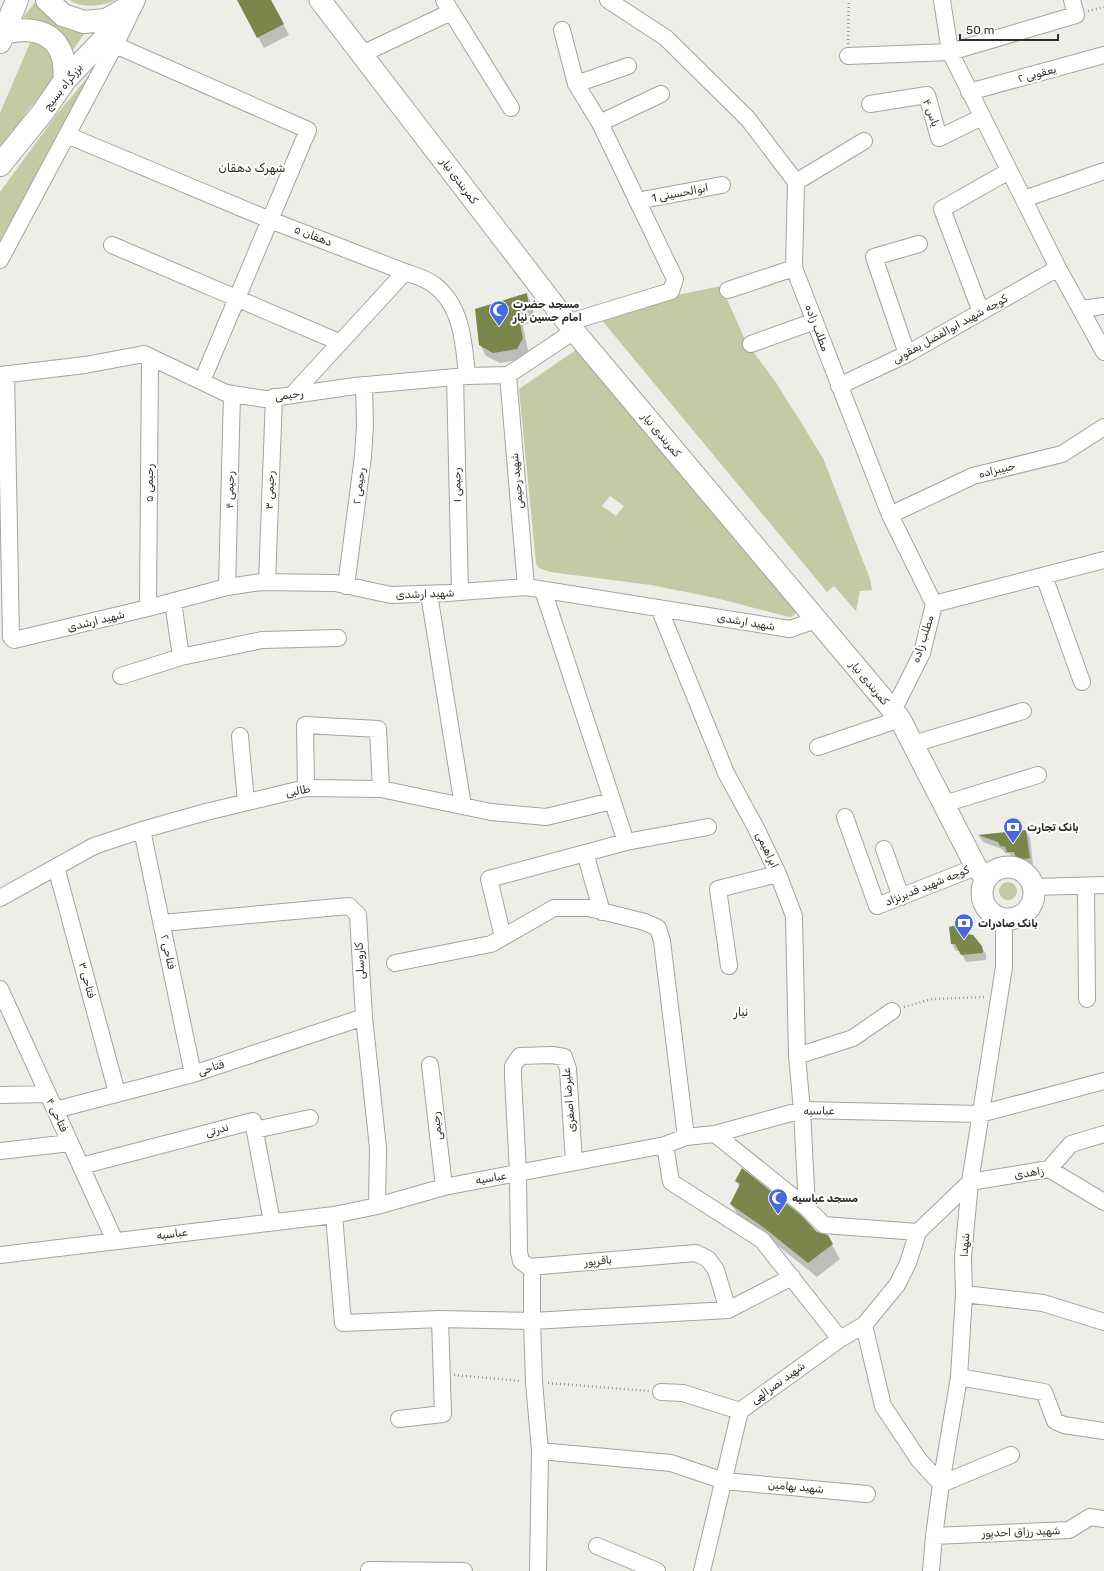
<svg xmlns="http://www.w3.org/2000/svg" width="1104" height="1571" font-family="Rubik,Vazirmatn,sans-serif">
	<rect width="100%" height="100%" fill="#edeee8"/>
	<!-- green -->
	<path fill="#c2cba3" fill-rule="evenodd" d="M37 0 84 34 72 51 62 32 45 23 23 17Z
		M70 0H115C104 6 80 9 70 0Z
		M38 42 49 52 59 74 29 109 0 150V113L30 43Z
		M97 66 0 244V192L57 114Z
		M721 286 746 342 777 384 823 458 870 579 872 590 860 591 856 611 834 586 827 592 595 312Z
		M576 350 797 612 793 616 789 617 716 598 651 585 550 572 539 568 536 563 519 389ZM610 496 624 506 616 516 602 506Z
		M999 891a9 9 0 1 1 18 0a9 9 0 1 1-18 0Z"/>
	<!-- shadow -->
	<path fill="#0003" d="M238 0H271L289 35 264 48Z
		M526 294 532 304 535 319 523 326 528 350 523 359 500 363 486 356 480 345Z
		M1026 831 1030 838 1033 865H1027L1021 864 1019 859 1012 858 1010 854 1005 853 1002 849 983 842 979 836Z
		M965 924 970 935 981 946 986 954V960L966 962 960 951H956L952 944 950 928Z
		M736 1181 817 1233 827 1236 840 1259 817 1277 772 1241 740 1218 731 1204 740 1187Z"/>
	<!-- building -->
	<path fill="#7a864c" d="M237 0H271L284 24 257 38Z
		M527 293 529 308 518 315 523 338 517 349 493 353 479 345 475 309Z
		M1026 830 1030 858 1023 859 1016 857 1014 852H1007L1005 847 1000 846 998 842 978 835Z
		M965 923 968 934 973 935 982 946 983 953 961 955 955 944H951L949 927Z
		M742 1168 801 1215 817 1232 828 1235 833 1244 808 1263 763 1227 730 1204 740 1184 735 1181Z"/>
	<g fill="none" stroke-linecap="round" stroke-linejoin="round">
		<!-- minor casing -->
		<g stroke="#a3a49e" stroke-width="18">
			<path id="minor" d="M444 0 511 108
				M608 0 666 38 748 119 796 182 794 268 890 515 934 604 922 653 893 711
				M942 0 950 52 1076 15 1072 0
				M562 30 576 84 600 123 675 279 671 291 567 323
				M115 45 308 130 202 381
				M362 54 451 12
				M848 56 950 52 1058 268 1104 352
				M576 84 628 66
				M969 92 1104 55
				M870 104 927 95 939 138 982 117
				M600 123 661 94
				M67 135 270 220 405 272 292 395
				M796 182 864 141
				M1024 199 1104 171
				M637 201 722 185
				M112 245 339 342
				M0 260 115 45 137 0
				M405 272C413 275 425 278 433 284 462 305 464 343 467 376
				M728 290 794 268
				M1081 309 1104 306
				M981 312 942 209 1009 171
				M751 344 815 321
				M907 354 874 257 919 244
				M6 374 11 637 14 640 148 608 227 587 261 582 335 583 391 595 447 593 526 587 790 629 816 620
				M0 375 85 365 144 354 226 393 265 399 355 386 467 376 508 375 574 331
				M508 375 526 587
				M455 377 460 592
				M839 386 907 354 1058 268
				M890 515 973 476 1062 454 1104 427
				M1044 576 1082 682
				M267 582 274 397
				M346 586 363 456 365 426 364 385
				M227 587 232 394
				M543 590 626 842 708 827
				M429 594 463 806
				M173 602 181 657
				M934 604 1104 560
				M148 608 150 357
				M659 608 726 773 756 828 778 874 794 916 797 1056 802 1110 807 1208
				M121 676 181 657 262 640 338 638
				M240 736 246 802
				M913 744 1023 711
				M818 747 900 719
				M306 788 305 725 378 729 381 789
				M944 804 1038 775
				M845 817 877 906 976 867
				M142 830 193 1074
				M884 849 901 897
				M585 853 602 912
				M56 867 117 1093
				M1086 886 1087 999
				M1034 887 1104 885
				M0 898 94 846 142 830 206 812 306 788 381 789 491 812 546 817 612 801
				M162 923 349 906 358 915 364 1017 378 1148 377 1206
				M503 937 489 879 626 842
				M395 963 491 944 554 908H589L645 922 658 928 662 941 686 1137
				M729 966 718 889 778 874
				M0 989 115 1241
				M797 1056 853 1038 892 1011
				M430 1065 444 1187
				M0 1095 48 1094
				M55 1110 193 1074 364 1017
				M255 1130 310 1118
				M715 1134 807 1208 824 1225 918 1232 970 1182 1049 1169 1104 1202
				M665 1145 671 1182 762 1240 840 1339
				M0 1151 70 1143
				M574 1162 568 1069 564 1057 552 1055 520 1056 513 1066V1077L518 1173 519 1252 521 1261 529 1267 696 1253 708 1259 716 1270 728 1310
				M81 1166 253 1121 272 1222
				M1049 1169 1071 1144 1104 1134
				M334 1215 343 1323 440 1319 532 1321 728 1310 792 1277
				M0 1255 334 1215 377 1206 444 1187 665 1145 686 1137 715 1134 802 1110 980 1114 1104 1081
				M532 1267V1321L534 1382 540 1451 538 1571
				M964 1294 1043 1303 1104 1322
				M864 1325 883 1406 919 1460 941 1484 1011 1455
				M959 1377 1044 1392 1055 1421 1064 1425 1104 1431
				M661 1392 683 1393 740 1411
				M399 1419 443 1414 440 1319
				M540 1451 671 1463 724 1481 867 1494
				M934 1536 1069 1530 1090 1517 1104 1519
				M597 1546 657 1571
				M369 1570 464 1571
				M702 1571 740 1411 840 1339 864 1325 897 1285 908 1263 918 1232
				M931 1571 934 1536 941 1484 959 1377 964 1294 963 1257 970 1182 1004 967V919"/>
		</g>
		<!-- major casing -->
		<g stroke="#a3a49e" stroke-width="23">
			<path id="major" d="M320 0 574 331 900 719 976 867 986 878
				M982 893a26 26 0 1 1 52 0a26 26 0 1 1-52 0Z"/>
		</g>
		<!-- highway casing -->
		<g stroke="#a3a49e" stroke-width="24">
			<path id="highway" d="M47 0 63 15 84 22 106 20 125 9
				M4 33C29 27 55 29 63 58 65 65 64 73 65 80
				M0 42 17 0
				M0 165 43 112 65 80 104 39 125 9"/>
		</g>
		<!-- path -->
		<path stroke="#979893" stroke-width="2.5" stroke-dasharray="1 3" stroke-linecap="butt" d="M1088 11 1104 7
			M848 44 849 0
			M904 1007 932 999 986 997
			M454 1375 521 1381
			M548 1383 649 1391"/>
		<!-- minor -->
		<use href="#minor" stroke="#fff" stroke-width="16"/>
		<!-- major -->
		<use href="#major" stroke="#fff" stroke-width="21"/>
		<!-- highway -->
		<use href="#highway" stroke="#fff" stroke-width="22"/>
	</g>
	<!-- icons -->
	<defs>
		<g id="mosque-pin" transform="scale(1)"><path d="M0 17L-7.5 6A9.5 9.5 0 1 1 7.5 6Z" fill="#4868db" stroke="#fffffe"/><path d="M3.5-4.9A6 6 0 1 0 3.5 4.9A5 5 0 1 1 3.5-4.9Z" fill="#fff"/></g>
		<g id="bank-pin" transform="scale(1)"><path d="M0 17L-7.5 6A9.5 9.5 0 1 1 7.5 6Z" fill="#4868db" stroke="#fffffe"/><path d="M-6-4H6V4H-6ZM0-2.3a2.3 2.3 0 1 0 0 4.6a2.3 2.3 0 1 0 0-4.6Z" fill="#fff"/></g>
	</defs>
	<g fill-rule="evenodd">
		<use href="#mosque-pin" x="499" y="310"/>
		<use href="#bank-pin" x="1013" y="827"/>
		<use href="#bank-pin" x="964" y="923"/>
		<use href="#mosque-pin" x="778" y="1198"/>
	</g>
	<g text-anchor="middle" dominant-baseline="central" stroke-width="4" stroke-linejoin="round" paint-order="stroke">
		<!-- street labels -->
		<g font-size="11" fill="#2e2e2c" stroke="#fffffe">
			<text transform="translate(1037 74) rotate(-15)">یعقوبی ۲</text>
			<text transform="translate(63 87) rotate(-52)">بزرگراه بسیج</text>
			<text transform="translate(931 113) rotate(70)">یاس ۴</text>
			<text transform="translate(459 181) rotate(53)">کمربندی نیار</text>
			<text transform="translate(680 193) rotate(-11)">ابوالحسینی 1</text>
			<text transform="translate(313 236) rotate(21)">دهقان ۵</text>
			<text transform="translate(817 328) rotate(69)">مطلب زاده</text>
			<text transform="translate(950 329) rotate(-29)">کوچه شهید ابوالفضل یعقوبی</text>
			<text transform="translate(289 395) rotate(-8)">رحیمی</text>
			<text transform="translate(661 435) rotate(50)">کمربندی نیار</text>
			<text transform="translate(997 470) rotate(-14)">حبیبزاده</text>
			<text transform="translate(517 481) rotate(-95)">شهید رحیمی</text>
			<text transform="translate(149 483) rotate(-90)">رحیمی ۵</text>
			<text transform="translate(457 485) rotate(-91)">رحیمی ۱</text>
			<text transform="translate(359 486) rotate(-82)">رحیمی ۲</text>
			<text transform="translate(230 490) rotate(-89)">رحیمی ۴</text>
			<text transform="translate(270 490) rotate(-88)">رحیمی ۳</text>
			<text transform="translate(425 594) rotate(-2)">شهید ارشدی</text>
			<text transform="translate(96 621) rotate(-14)">شهید ارشدی</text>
			<text transform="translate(746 622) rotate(9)">شهید ارشدی</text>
			<text transform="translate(923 639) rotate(-72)">مطلب زاده</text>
			<text transform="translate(869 683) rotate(50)">کمربندی نیار</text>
			<text transform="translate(298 791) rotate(-10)">طالبی</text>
			<text transform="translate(767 850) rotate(65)">ابراهیمی</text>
			<text transform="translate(927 886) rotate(-22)">کوچه شهید قدیرنژاد</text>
			<text transform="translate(168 952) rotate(78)">فتاحی ۲</text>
			<text transform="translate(360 961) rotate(-93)">کاروسلی</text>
			<text transform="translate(87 980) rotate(75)">فتاحی ۳</text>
			<text transform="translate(211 1068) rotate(-18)">فتاحی</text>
			<text transform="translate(569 1100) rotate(-95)">علیرضا اصغری</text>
			<text transform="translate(819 1111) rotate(-1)">عباسیه</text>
			<text transform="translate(57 1115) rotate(65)">فتاحی ۴</text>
			<text transform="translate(437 1126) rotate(-97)">رحیمی</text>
			<text transform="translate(217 1130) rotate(-15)">ندرتی</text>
			<text transform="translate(1029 1173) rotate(-9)">زاهدی</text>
			<text transform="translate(491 1178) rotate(-10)">عباسیه</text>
			<text transform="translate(172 1234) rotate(-7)">عباسیه</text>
			<text transform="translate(965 1245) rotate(-86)">شهدا</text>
			<text transform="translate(598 1261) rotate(-5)">باقرپور</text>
			<text transform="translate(778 1383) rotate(-36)">شهید نصرالهی</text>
			<text transform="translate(796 1487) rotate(5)">شهید بهامین</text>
			<text transform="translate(1021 1532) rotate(-2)">شهید رزاق احدپور</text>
		</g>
		<!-- poi labels -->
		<g font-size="11" font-weight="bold" fill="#2e2e2c" stroke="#fffffe" text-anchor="start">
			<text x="513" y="304">مسجد حضرت<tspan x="513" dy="13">امام حسین نیار</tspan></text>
			<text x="1027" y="827">بانک تجارت</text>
			<text x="978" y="923">بانک صادرات</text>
			<text x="792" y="1198">مسجد عباسیه</text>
		</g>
		<!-- neighbourhood labels -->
		<g font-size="12" fill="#2e2e2c" stroke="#fffffe">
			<text x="252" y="168">شهرک دهقان</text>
			<text x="741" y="1012">نیار</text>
		</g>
	</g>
	<!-- scale -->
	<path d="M960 34v6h98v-6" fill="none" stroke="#2e2e2c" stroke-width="2"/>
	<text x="966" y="34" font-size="12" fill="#2e2e2c" stroke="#fffffe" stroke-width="3" paint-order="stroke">50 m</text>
</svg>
